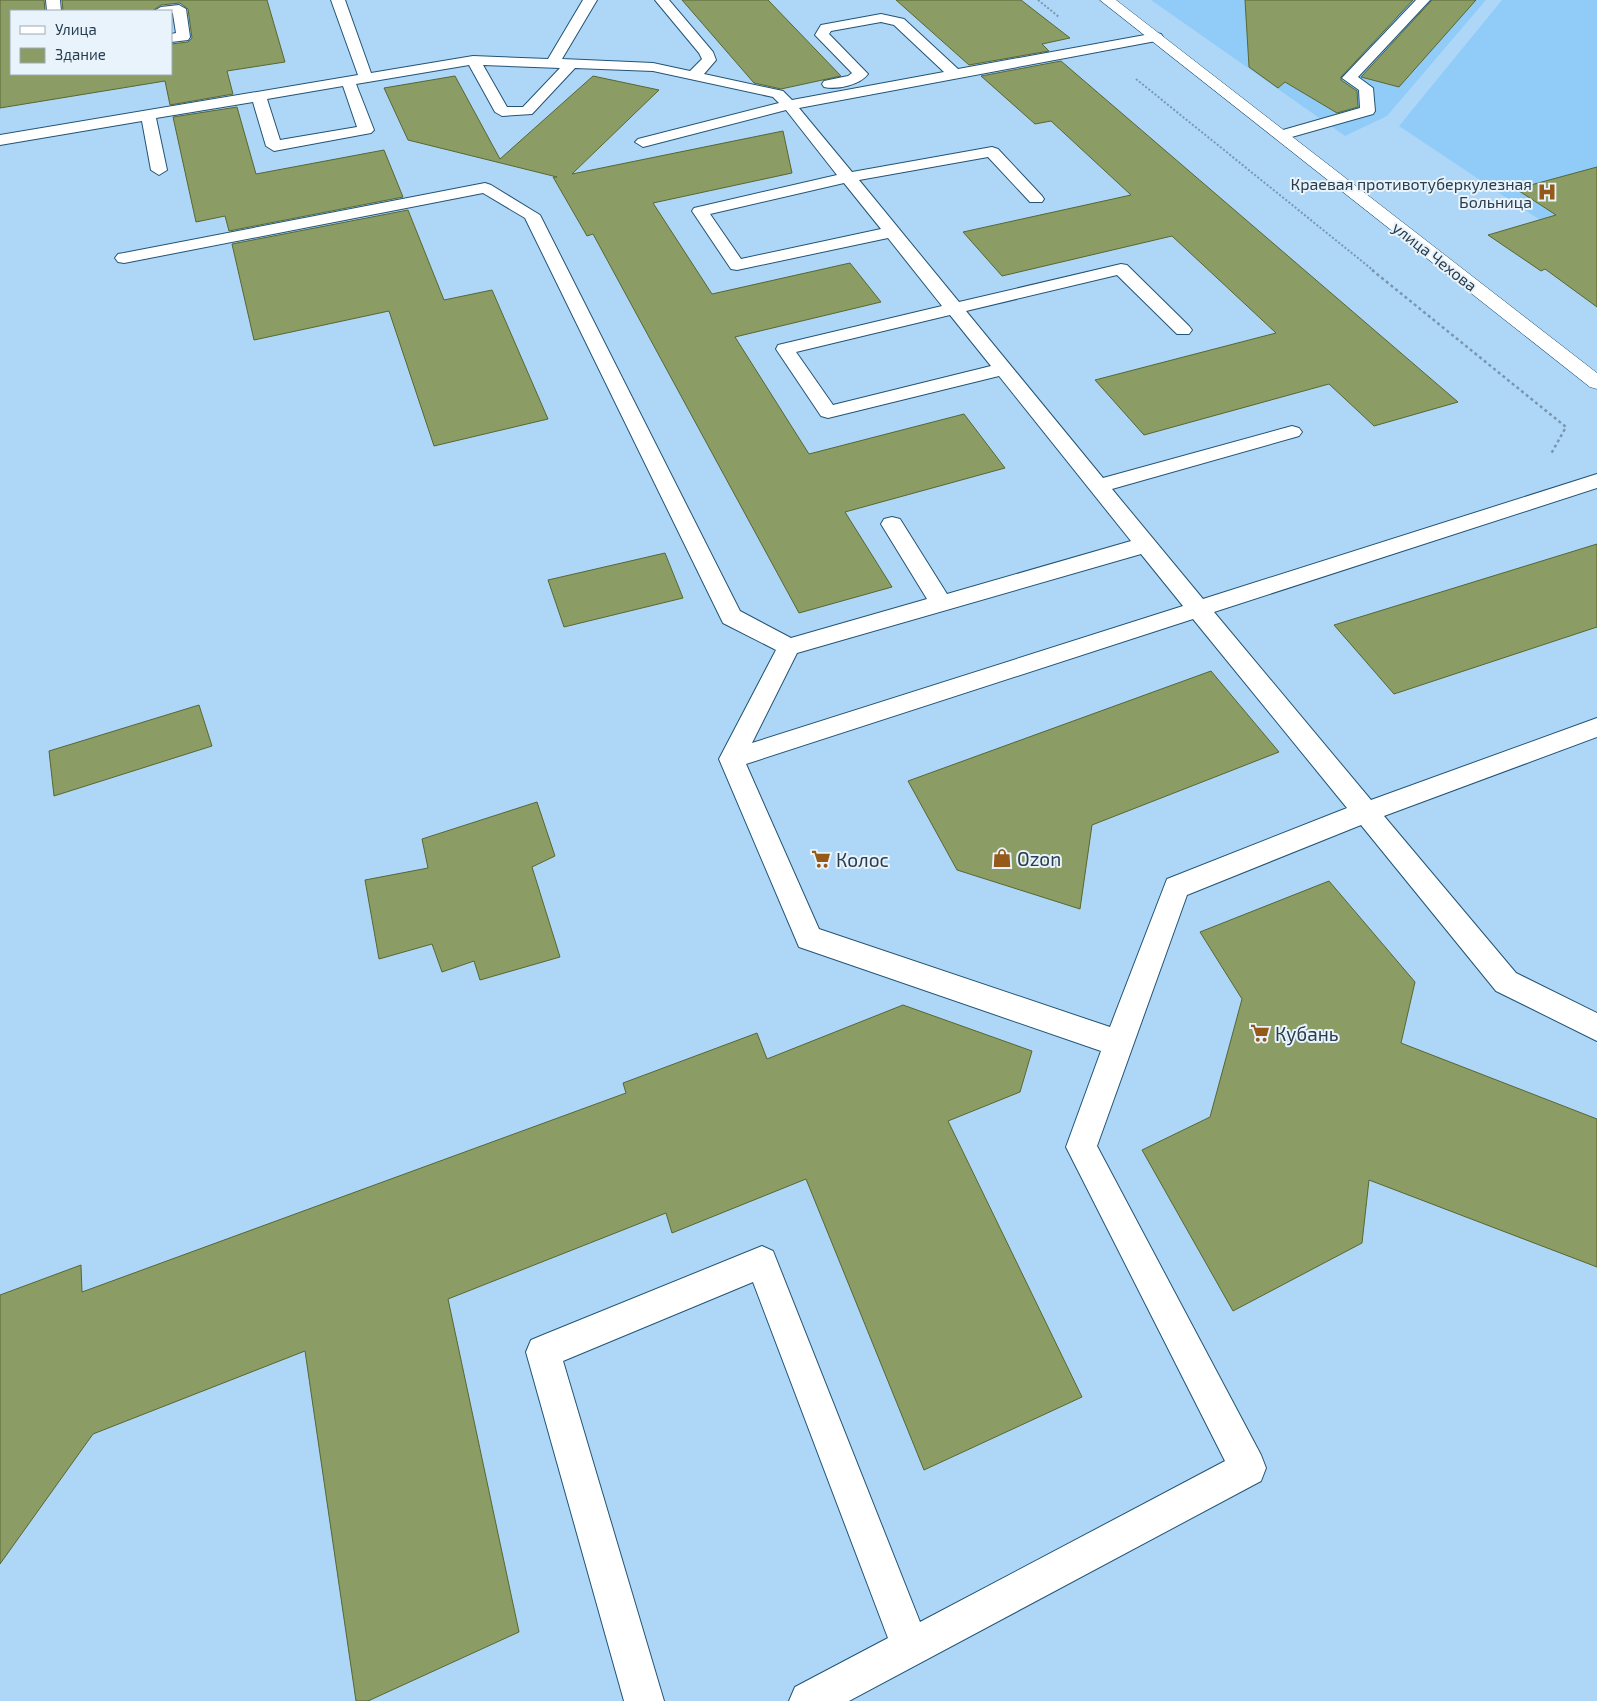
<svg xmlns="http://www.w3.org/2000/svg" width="1597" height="1701" font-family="'Exo 2',sans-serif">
	<rect width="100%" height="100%" fill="#aed7f7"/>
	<!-- built -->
	<path fill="#91ccf9" d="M1151 0H1486L1387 116 1345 136Z
		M1502 0H1597V258L1399 126Z"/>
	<!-- building -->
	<path fill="#8b9c65" stroke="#586732" d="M0 0H44L45 11H11V74H171V44L188 42 192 38 188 9 180 3 161 5 152 11H63L62 0H267L285 62 227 71 233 94 170 105 165 81 0 108Z
		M682 0H768L841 76 781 89 754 83Z
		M896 0H1021L1070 38 1042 44 1049 51 969 65Z
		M1245 0H1413L1341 77V80L1357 91 1358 107 1337 113 1285 82 1278 88 1249 67Z
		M1432 0H1476L1399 87 1361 77Z
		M1061 61 1458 402 1374 426 1329 384 1144 435 1095 380 1276 333 1172 236 1002 276 963 232 1131 195 1051 121 1035 124 981 76Z
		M455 76 500 159 593 76 659 90 572 174 783 131 792 173 653 203 712 294 850 263 881 302 735 337 809 454 964 414 1005 468 845 512 892 587 799 613 593 234 587 236 553 177H557L408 140 384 88Z
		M237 107 256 174 384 150 403 197 229 231 225 216 196 222 173 117Z
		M1597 167V307L1545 269 1541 271 1488 235 1556 215 1516 189Z
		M408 210 444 300 492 290 548 419 434 446 389 311 254 340 232 244Z
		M1597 544V627L1394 694 1334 625Z
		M665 553 683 598 564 627 548 580Z
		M1211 671 1279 752 1092 825 1080 909 957 870 908 781Z
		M199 705 212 746 54 796 49 751Z
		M537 802 555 856 532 867 560 957 480 980 474 961 442 972 432 944 379 959 365 880 428 868 422 839Z
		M1329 881 1415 982 1401 1043 1597 1119V1267L1369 1180 1362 1243 1233 1311 1142 1150 1210 1117 1242 999 1200 932Z
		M903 1005 1032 1051 1020 1092 948 1121 1082 1397 924 1470 806 1179 672 1233 666 1213 448 1299 519 1632 368 1701H356L305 1351 93 1434 0 1564V1295L81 1265 82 1292 626 1093 623 1083 757 1033 767 1059Z"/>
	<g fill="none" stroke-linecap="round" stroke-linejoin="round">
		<!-- service casing -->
		<g stroke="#225476" stroke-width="2">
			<path id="service" d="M46 0H60L61 11H47Z
				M331 0H345L371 73 473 56 548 59 583 0H597L562 59 653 63 690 71 702 59 699 53 655 0H669L713 52 716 60 704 74 783 91 792 100 944 72 894 25 881 22 831 31 829 34 868 74C860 85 837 90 824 87L822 84 824 81 848 76 852 73 815 35 821 25 881 14 904 19 958 69 1156 33 1161 34 1163 37 1156 41 799 108 852 172 992 147 998 149 1042 196 1044 199 1042 202H1030L988 157 859 180 959 302 1121 264 1127 265 1189 326 1192 330 1189 334H1177L1117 275 966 311 1103 478 1292 426 1299 428 1302 432 1299 436 1112 489 1203 599 1597 474V488L1214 612 1371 800 1597 718V737L1384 816 1516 973 1597 1013V1041L1496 991 1361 825 1187 895 1097 1146 1261 1455 1266 1468 1261 1481 849 1701H789L795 1687 888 1638 753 1282 563 1361 664 1701H624L526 1352 531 1340 543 1335 762 1246 773 1251 920 1622 1225 1461 1066 1147 1101 1051 799 947 719 759 776 650 723 623 525 218 483 193 124 263 118 262 115 258 118 254 124 253 485 183 491 185 540 215 740 611 791 638 927 599 881 524 884 519 892 517 900 519 947 594 1131 541 999 376 828 418 821 416 776 349 778 345 942 306 888 238 737 270 731 269 692 211 694 208 837 175 786 110 643 147 635 142 638 139 779 103 773 97 653 71 575 68 532 114 502 116 495 112 469 65 356 84 374 130 371 133 274 151 266 146 253 102 156 118 167 170 159 175 151 170 142 121 0 145V135L358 75ZM483 65 560 68 523 107H507ZM343 86 357 127 280 140 267 99ZM844 183 881 229 741 259 710 214ZM950 315 991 366 833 405 796 352ZM1141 554 1183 606 752 743 797 653ZM1193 619 1347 808 1167 879 1110 1027 819 929 746 764Z
				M1416 0H1430L1358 77 1373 88 1375 111 1373 114 1281 140 1276 138 1273 135 1276 132 1360 108 1359 90 1342 78Z
				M179 5 186 9 190 37 188 40 171 42V34L176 33 173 14 171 11H154L161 7Z"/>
		</g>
		<!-- minor casing -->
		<g stroke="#225476" stroke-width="1">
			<path id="minor" d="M1100 0H1116L1597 373V389L1590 387Z"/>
		</g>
		<!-- path-far1 -->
		<path stroke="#7797b1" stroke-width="2" stroke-dasharray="2 2" stroke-linecap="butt" d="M1038 0 1059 17
			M1136 79 1374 271"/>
		<!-- path -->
		<path stroke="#7797b1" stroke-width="2.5" stroke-dasharray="3 3" stroke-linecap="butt" d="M1372 270 1566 427 1551 454"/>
		<!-- service -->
		<use href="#service" fill="#fff" fill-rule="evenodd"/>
		<!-- minor -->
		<use href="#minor" fill="#fff" fill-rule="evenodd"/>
	</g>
	<!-- icons -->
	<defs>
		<g id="hospital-bare" transform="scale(1.5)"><path d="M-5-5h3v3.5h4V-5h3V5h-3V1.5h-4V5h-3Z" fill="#955a1a" stroke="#e9f3fc" stroke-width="2.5" paint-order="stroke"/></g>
		<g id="shop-bare" transform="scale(1.5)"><path d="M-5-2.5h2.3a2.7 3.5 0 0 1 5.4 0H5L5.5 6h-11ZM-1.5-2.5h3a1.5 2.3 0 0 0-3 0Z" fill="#955a1a" stroke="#e9f3fc" stroke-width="2.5" paint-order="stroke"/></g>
		<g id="supermarket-bare" transform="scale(1.5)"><path d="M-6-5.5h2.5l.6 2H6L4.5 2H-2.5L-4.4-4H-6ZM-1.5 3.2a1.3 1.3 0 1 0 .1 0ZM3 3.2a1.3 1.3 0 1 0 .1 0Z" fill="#955a1a" stroke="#e9f3fc" stroke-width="2.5" paint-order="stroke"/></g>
	</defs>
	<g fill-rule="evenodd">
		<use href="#hospital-bare" x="1547" y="192"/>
		<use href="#shop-bare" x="1002" y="858"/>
		<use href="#supermarket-bare" x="821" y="859"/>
		<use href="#supermarket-bare" x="1260" y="1033"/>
	</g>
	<g text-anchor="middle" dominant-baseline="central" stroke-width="4" stroke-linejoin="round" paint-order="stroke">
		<!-- far-poi labels -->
		<g font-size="16" fill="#283d4d" stroke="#e9f3fc" text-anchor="end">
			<text x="1532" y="183">Краевая противотуберкулезная<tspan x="1532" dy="18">Больница</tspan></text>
		</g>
		<!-- far-street labels -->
		<g font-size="16" fill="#283d4d" stroke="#e9f3fc">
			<text transform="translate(1435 256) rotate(38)">улица Чехова</text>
		</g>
		<!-- poi labels -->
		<g font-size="19" fill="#283d4d" stroke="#e9f3fc" text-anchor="start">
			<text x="1017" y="858">Ozon</text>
			<text x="836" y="859">Колос</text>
			<text x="1275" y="1033">Кубань</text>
		</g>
	</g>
	<!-- legend -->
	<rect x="10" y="10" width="162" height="65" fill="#e9f3fc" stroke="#9caab6"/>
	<rect x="20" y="26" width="25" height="8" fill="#ffffff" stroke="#9caab6"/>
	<text x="55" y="35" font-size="15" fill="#283d4d">Улица</text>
	<rect x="20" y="48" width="25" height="15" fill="#8b9c65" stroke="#9caab6"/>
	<text x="55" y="60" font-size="15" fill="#283d4d">Здание</text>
</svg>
